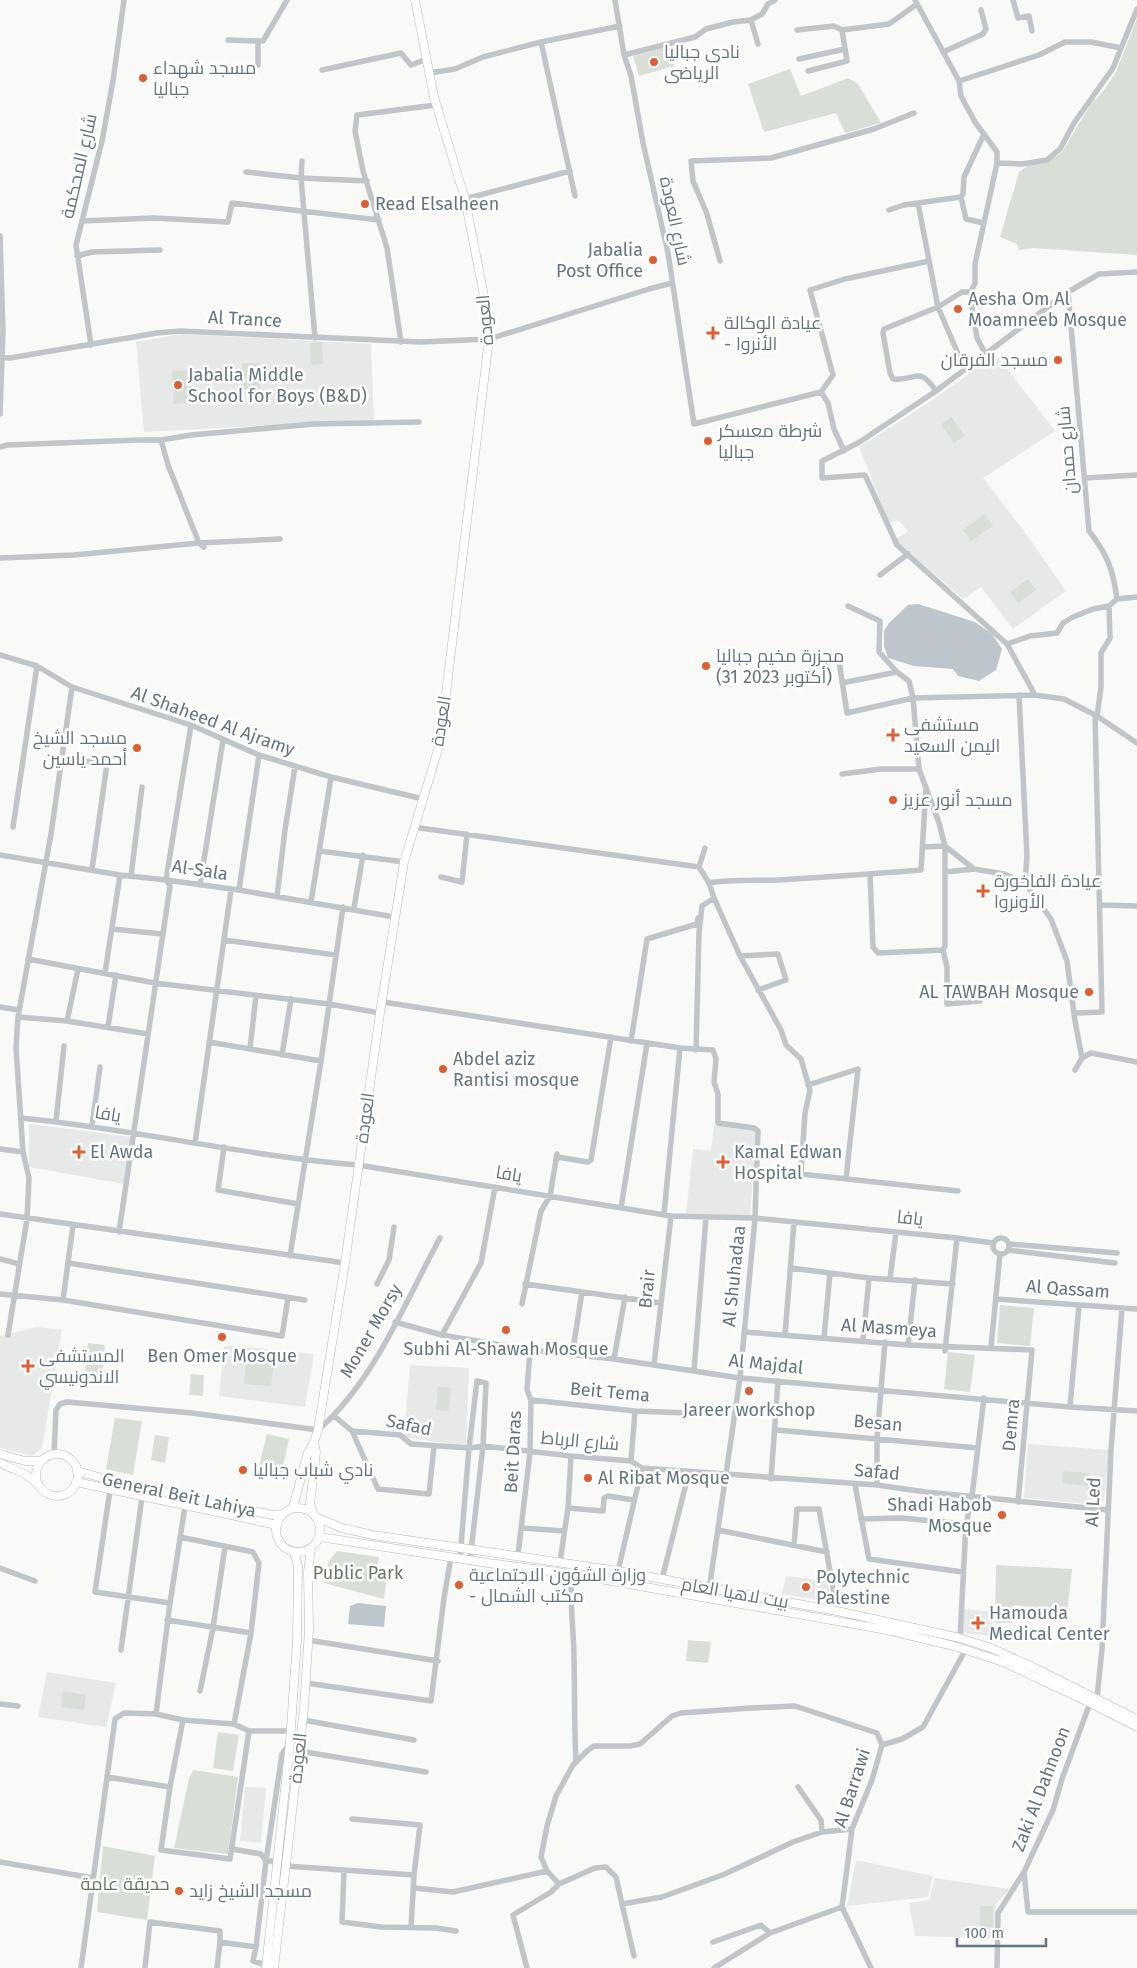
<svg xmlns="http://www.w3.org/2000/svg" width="1137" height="1968" font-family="'Fira Sans',Cairo,sans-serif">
	<rect width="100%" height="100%" fill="#f9f9f7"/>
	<!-- built -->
	<path fill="#e7e8e8" d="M181 334 371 344 374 420 144 432 136 342Z
		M993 357 999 358 1055 431 983 478 1024 531 1066 591 1013 629 981 587 963 599 895 540 908 531 898 520 889 523 859 447 925 405Z
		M29 1124 132 1137 124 1184 29 1167Z
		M714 1125 753 1130 756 1132 750 1217 686 1215 693 1149 711 1151Z
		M36 1327 62 1330 42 1448 32 1456 0 1448V1336Z
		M224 1346H238L314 1354 305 1407 219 1396Z
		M410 1365 469 1368 466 1446 404 1437Z
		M1028 1444 1109 1450 1104 1500 1098 1505 1024 1498Z
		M786 1576 827 1581 832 1602 782 1594Z
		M964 1609 994 1612 991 1636 962 1633Z
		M47 1672 116 1683 106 1727 38 1717Z
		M245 1787 266 1788 261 1843 240 1841Z
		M856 1860 933 1876 928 1897 847 1906Z
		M935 1878 1010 1889 996 1904 993 1938 915 1936 909 1903 929 1900Z"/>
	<!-- green -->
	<path fill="#d9ded6" d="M1137 18V255L1034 248 1019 250 1017 244 1000 237 1019 172 1029 165 1046 163 1062 152 1091 104 1104 90 1116 72Z
		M670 46 674 66 639 76 633 56Z
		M790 69 801 96 848 78 858 84 881 123 845 133 836 113 764 132 748 84Z
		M322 342 323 364 311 365 310 343Z
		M242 363H259L260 388 243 389Z
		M190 370 192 402 174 404 172 371Z
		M951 417 965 436 954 443 941 425Z
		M985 514 993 526 971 541 963 530Z
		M1028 579 1036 590 1018 603 1010 592Z
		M1000 1305 1034 1308 1030 1346 997 1343Z
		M88 1343 105 1345 102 1376 85 1374Z
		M948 1352 975 1355 970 1392 944 1389Z
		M246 1362 274 1364 271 1386 244 1384Z
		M191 1374 204 1375 203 1396 189 1395Z
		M438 1387 451 1388 449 1411 436 1410Z
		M115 1418 142 1421 133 1475 106 1469Z
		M267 1434 289 1439 281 1476 258 1470Z
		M155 1435 169 1437 165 1463 151 1460Z
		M1063 1471 1089 1473 1088 1486 1062 1483Z
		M337 1551 379 1557 376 1573 387 1575 384 1599 324 1583 329 1561Z
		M996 1565 1072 1569 1067 1612 1032 1616 1029 1607 1014 1605 1012 1623H995Z
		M688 1640 711 1642 708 1663 686 1661Z
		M63 1691 86 1695 84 1710 61 1707Z
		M218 1732 239 1735 233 1771 213 1768Z
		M193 1770 238 1777 228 1854 174 1848 189 1779Z
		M103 1846 155 1856 147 1920 97 1912Z
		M980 1906H993V1927H980Z"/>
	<!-- water -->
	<path fill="#bcc6cb" d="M918 604 975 622 992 634 1002 649 996 670 979 681 958 676 953 669 914 666 888 658 884 646V631L889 623 908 605Z
		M358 1603 386 1606 384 1627 348 1624 350 1606Z"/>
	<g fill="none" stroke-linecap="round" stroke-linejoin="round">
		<!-- major casing -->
		<g stroke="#b4b9bd" stroke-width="9">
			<path id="major" d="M0 1454 25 1461H41
				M36 1475a21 21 0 1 1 42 0a21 21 0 1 1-42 0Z
				M0 1463 25 1474 37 1483
				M77 1471 113 1481 272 1515 282 1514
				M76 1482 277 1525
				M276 1530a22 22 0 1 1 44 0a22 22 0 1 1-44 0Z
				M293 1508 307 1455 314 1442 318 1430 345 1263 380 1013 404 862 440 743 489 339 485 301 465 199 434 97 415 0
				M313 1512 310 1504 316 1452 314 1442
				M318 1518 342 1528 373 1535 618 1571 837 1611 960 1638 991 1648 1035 1668 1137 1719
				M320 1537 488 1563 572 1574 887 1630 954 1646 1003 1662 1090 1703 1137 1727
				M266 1968 290 1742 297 1640 298 1566 294 1552
				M274 1968 304 1708 309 1629 308 1572 311 1548"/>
		</g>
		<!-- minor -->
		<path stroke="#c0c5c9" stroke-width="5.5" d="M615 0 624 55 631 76 643 143 668 253 694 424 821 392 828 403 834 429 844 451
			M915 0 959 81 961 96 975 122 997 152V163L1022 164 1047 160 1060 149 1074 123 1113 68 1137 9
			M1013 0 1018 18 1029 16 1032 31
			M751 20 758 44
			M797 30 834 26 842 30 889 24 917 4
			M228 40 258 41
			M541 42 575 196
			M943 52 983 34 986 29 981 10
			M624 55 695 37 706 29 733 22 751 20 762 14 768 4 775 0
			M799 59 845 49
			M258 65V41H263L287 0
			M322 70 401 53 411 65 427 59
			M808 71 847 61 842 30
			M429 73 455 69 483 57 541 42 620 26
			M959 81 1039 55 1065 42H1091L1121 48
			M984 134 964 177 963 194 961 197 966 219 984 223 975 264V283L971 292V302L977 338 986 355
			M302 161 301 178 315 338
			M246 172 301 178 367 181
			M961 197 918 203 938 307 965 370
			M465 199 570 171
			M889 210 904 205 918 203
			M82 221 154 218 228 222 232 203 379 220
			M984 223 997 163
			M0 236 3 331 0 414
			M77 256 92 252 160 250
			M720 261 707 214 693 181 691 161 771 158 874 129 914 113
			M1068 292 1089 531C1107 554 1113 569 1117 599
			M401 342 387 248 363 171 355 131 357 115 436 105
			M91 345 76 245 102 141 113 81 124 0
			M0 357 10 358 157 333 180 331 421 342 489 339 649 289 672 283
			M936 391C918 365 917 381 893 379L890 373 883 333 884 329 938 307 962 292H971
			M821 392 833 375 810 290 845 279 929 261
			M161 440 168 465 199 543 204 547
			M0 447 7 445 139 440H161L191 435 314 424 419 422
			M1085 478 1137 475
			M0 558 74 555 199 543 280 539
			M880 575 908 554
			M848 606 880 621 879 652 897 672 909 681 913 698 919 769 939 823 945 846 974 869 1004 874 1025 883 1051 919 1067 961 1075 1021 1082 1058
			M1007 644 1030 636 1057 633 1063 623 1073 617 1093 609 1109 606 1117 599 1137 597
			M0 655 37 666 72 687 191 725 259 755 331 777 423 799
			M839 661 847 713 913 698 1035 695 1064 699 1097 716 1137 743
			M842 683 897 672
			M1019 695 1027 856 1025 883
			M1035 695 1007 644 897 545 865 475 822 478V461L858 443 936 391 1068 292 1099 274 1137 272
			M1097 716 1101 687V653L1110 638 1109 606
			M62 758 107 764 92 869
			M842 774 881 769H919
			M13 827 37 666
			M413 827 699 867 709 883C733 879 755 881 779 880 826 877 874 874 921 870L926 787
			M320 851 404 862
			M0 855 120 875 166 880 239 890 394 917
			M699 867 705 848
			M945 872 974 869
			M870 874 873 947 878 953 943 950 945 946V846L923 847
			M131 876 142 787
			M441 877 462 882 467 834
			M200 885 223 740
			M239 890 259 755
			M277 896 285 830 295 767
			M714 898 740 956 778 954 786 980 758 990
			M311 902 331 777
			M1100 905 1137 906
			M354 908 363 855
			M112 929 162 934
			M224 940 336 955
			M943 950 947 967V1004L980 1001
			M740 956 781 1030 786 1045 801 1059 810 1090 805 1113 801 1174
			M28 959 155 983 329 1004 380 1013
			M105 973 120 875
			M383 1002 680 1048 713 1050 716 1059 714 1082 718 1094V1123L754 1128 758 1131 755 1218 740 1378 708 1597
			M0 1007 19 1010
			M1075 1013 1102 1012 1095 715
			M18 1017 67 1021 148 1034
			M67 1021 78 969
			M108 1027 116 975
			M631 1041 647 939 697 924 698 918
			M209 1042 321 1061
			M250 1049 256 995
			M696 1050 699 933 702 906 714 898 709 883
			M282 1055 291 999
			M1075 1070 1082 1058 1091 1053 1137 1062
			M808 1085 858 1069 846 1179
			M21 1118C134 1129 245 1156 358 1165L671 1216 755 1218 957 1238 993 1243
			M56 1121 64 1046
			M92 1126 100 1067
			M195 1143 231 890
			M224 1147 218 1190 298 1204
			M0 1149 23 1152
			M557 1157 588 1162 591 1160 611 1037
			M756 1172 801 1174 958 1191
			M621 1208 647 1043
			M0 1214 345 1263
			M664 1214 680 1048
			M119 1232 170 886 166 880 191 725
			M993 1246a8 8 0 1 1 16 0a8 8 0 1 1-16 0Z
			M1009 1244 1117 1253
			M1008 1250 1115 1263
			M290 1256 321 1061 343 907
			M0 1259 19 1264
			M68 1263 305 1300
			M791 1268 869 1278 953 1284
			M890 1279 896 1232
			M377 1284 389 1260 394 1227
			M525 1284 661 1303
			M0 1294 63 1300 282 1336 288 1298
			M996 1299 1137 1309
			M63 1300 73 1225
			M522 1304 541 1211 550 1196 557 1154
			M395 1322 442 1335 530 1350 614 1359 740 1378 1070 1407 1137 1411
			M744 1332 908 1345 1032 1350 1018 1502
			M8 1335 27 1219 29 1178 23 1152 16 1048 18 1017 51 834 72 687
			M442 1335 481 1263 495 1187
			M785 1335 794 1222
			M824 1338 830 1273
			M863 1340 869 1278
			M908 1345 915 1280
			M991 1348 1000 1254
			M945 1351 957 1238
			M572 1356 582 1292
			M614 1359 625 1297
			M654 1365 671 1216
			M694 1371 706 1217
			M531 1400 635 1411 687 1413
			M1070 1407 1079 1305
			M334 1416 352 1431 400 1435 411 1444 469 1448 483 1446 571 1456 631 1461 642 1468 877 1485 926 1492 1108 1510
			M776 1430 978 1448
			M352 1431 378 1489 429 1494 434 1446
			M54 1454 56 1410 60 1404 67 1402 192 1413 318 1430C374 1382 405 1302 440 1238
			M631 1461 635 1411
			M771 1479 778 1381
			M855 1485 869 1559 963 1572
			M877 1485V1438L885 1342
			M110 1490 95 1592 170 1603
			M568 1508 603 1511 604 1498 608 1496 634 1500
			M861 1519 901 1518 966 1524
			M522 1528 564 1531
			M718 1530 827 1552
			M180 1537 253 1552 259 1563 251 1633 234 1724
			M794 1545 797 1509H819L837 1611
			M518 1555 530 1452 531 1400 527 1390 530 1350
			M460 1558 469 1448 477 1381 486 1383 483 1446 470 1560
			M560 1562 568 1508 571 1456
			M0 1568 35 1581
			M618 1571 642 1468
			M572 1574C569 1602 574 1630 574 1658 575 1693 574 1727 576 1762
			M662 1579 689 1472
			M167 1620 251 1633
			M960 1638 966 1524 972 1496 984 1398
			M308 1640 438 1661
			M121 1650 142 1497
			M306 1683 431 1701 444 1598 451 1557
			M200 1691 213 1628 225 1547
			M1097 1698 1102 1649 1111 1450 1122 1308
			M0 1704 18 1706
			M156 1714 170 1603 185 1506
			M183 1720 170 1787 161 1850 230 1859 249 1731
			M303 1720 414 1740
			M299 1751 426 1772
			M107 1777 170 1787
			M798 1787 821 1820 822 1832
			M352 1819 420 1825 414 1875 411 1927
			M232 1849 261 1854 266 1861H278
			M0 1862 93 1878
			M287 1866 414 1875
			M344 1871 342 1922 381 1927 436 1928 456 1931
			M547 1871 541 1857 547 1826 556 1796 573 1765 587 1751 594 1746H630L640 1744 672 1716 681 1713 751 1708 795 1706 877 1733 882 1745
			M1024 1872 1028 1912H1137
			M414 1888 453 1892 547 1871 559 1884
			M622 1904 634 1956
			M713 1942 761 1925 770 1933 842 1907
			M256 1947 266 1861 282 1754 289 1744
			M81 1968 115 1719 124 1713 156 1714 183 1720 234 1724 249 1731H291
			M145 1968 150 1922 220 1931V1942L256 1947 253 1961 266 1965
			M217 1968 220 1942
			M527 1968 513 1915 551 1892 559 1884 595 1868 606 1867 616 1877 622 1904 662 1897 725 1874 793 1842 822 1832 852 1829
			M714 1968 770 1933
			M871 1968 842 1907 852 1829 872 1780 882 1745 902 1739 923 1727 966 1649
			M997 1968 998 1913 1024 1872 1053 1810 1062 1779 1090 1703"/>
		<!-- major -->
		<use href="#major" stroke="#fff" stroke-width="8"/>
	</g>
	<!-- markers -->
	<g fill="#df5d32" stroke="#fff" stroke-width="2">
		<circle cx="654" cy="62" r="5"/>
		<circle cx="143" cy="78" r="5"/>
		<circle cx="365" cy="204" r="5"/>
		<circle cx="653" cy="260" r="5"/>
		<circle cx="958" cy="309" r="5"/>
		<path d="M710.5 325.5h5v5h5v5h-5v5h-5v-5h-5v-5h5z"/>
		<circle cx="1058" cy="360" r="5"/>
		<circle cx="178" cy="385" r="5"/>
		<circle cx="708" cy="441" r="5"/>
		<circle cx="706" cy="666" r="5"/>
		<path d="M890.5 727.5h5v5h5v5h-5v5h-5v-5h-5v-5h5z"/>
		<circle cx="137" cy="748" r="5"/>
		<circle cx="893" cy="800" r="5"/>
		<path d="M980.5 883.5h5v5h5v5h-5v5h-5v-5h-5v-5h5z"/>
		<circle cx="1089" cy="992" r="5"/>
		<circle cx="443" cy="1069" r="5"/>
		<path d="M76.5 1144.5h5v5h5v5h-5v5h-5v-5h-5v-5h5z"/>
		<path d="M720.5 1154.5h5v5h5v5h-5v5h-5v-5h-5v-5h5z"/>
		<circle cx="506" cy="1330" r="5"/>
		<circle cx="222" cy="1337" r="5"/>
		<path d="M25.5 1358.5h5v5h5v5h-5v5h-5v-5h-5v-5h5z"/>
		<circle cx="749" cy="1391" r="5"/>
		<circle cx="243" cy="1470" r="5"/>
		<circle cx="588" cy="1478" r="5"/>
		<circle cx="1002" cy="1515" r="5"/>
		<circle cx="459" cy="1585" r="5"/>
		<circle cx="806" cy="1587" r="5"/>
		<path d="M975.5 1615.5h5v5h5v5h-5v5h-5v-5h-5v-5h5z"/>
		<circle cx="179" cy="1891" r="5"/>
	</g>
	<g text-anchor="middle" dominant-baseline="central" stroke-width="5" stroke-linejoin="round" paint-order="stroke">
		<!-- poi labels -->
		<g font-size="18" fill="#657481" stroke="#fff" text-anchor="start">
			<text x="664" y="52">نادى جباليا<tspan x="664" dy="21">الرياضى</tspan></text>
			<text x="153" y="68">مسجد شهداء<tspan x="153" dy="21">جباليا</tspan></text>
			<text x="375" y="204">Read Elsalheen</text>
			<text x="643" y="250" text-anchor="end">Jabalia<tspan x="643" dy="21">Post Office</tspan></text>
			<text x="968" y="299">Aesha Om Al<tspan x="968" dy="21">Moamneeb Mosque</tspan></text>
			<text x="724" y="323">عيادة الوكالة<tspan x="724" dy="21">- الأنروا</tspan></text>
			<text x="1048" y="360" text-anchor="end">مسجد الفرقان</text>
			<text x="188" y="375">Jabalia Middle<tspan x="188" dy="21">School for Boys (B&amp;D)</tspan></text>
			<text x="718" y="431">شرطة معسكر<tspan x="718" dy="21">جباليا</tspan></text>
			<text x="716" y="656">مجزرة مخيم جباليا<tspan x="716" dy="21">(31 أكتوبر 2023)</tspan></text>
			<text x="904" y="725">مستشفى<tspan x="904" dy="21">اليمن السعيد</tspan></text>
			<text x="127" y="738" text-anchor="end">مسجد الشيخ<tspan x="127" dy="21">أحمد ياسين</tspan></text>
			<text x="903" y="800">مسجد أنور عزيز</text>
			<text x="994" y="881">عيادة الفاخورة<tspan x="994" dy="21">الأونروا</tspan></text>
			<text x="1079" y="992" text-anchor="end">AL TAWBAH Mosque</text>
			<text x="453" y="1059">Abdel aziz<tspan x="453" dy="21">Rantisi mosque</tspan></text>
			<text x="90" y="1152">El Awda</text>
			<text x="734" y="1152">Kamal Edwan<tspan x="734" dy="21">Hospital</tspan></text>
			<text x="506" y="1349" text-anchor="middle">Subhi Al-Shawah Mosque</text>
			<text x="39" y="1356">المستشفى<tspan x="39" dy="21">الاندونيسي</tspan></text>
			<text x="222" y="1356" text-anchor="middle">Ben Omer Mosque</text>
			<text x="749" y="1410" text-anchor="middle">Jareer workshop</text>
			<text x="253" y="1470">نادي شباب جباليا</text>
			<text x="598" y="1478">Al Ribat Mosque</text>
			<text x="992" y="1505" text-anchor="end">Shadi Habob<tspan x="992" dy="21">Mosque</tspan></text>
			<text x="469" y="1575">وزارة الشؤون الاجتماعية<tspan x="469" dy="21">- مكتب الشمال</tspan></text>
			<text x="816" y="1577">Polytechnic<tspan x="816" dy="21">Palestine</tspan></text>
			<text x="989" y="1613">Hamouda<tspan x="989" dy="21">Medical Center</tspan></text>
			<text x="189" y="1891">مسجد الشيخ زايد</text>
		</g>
		<!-- street labels -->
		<g font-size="18" fill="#657481" stroke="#fff">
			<text transform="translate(79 166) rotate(-77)">شارع المحكمة</text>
			<text transform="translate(675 221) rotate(78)">شارع العودة</text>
			<text transform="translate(245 319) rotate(3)">Al Trance</text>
			<text transform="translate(485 320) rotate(-95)">العودة</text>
			<text transform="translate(1067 450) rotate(-95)">شارع حمدان</text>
			<text transform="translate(213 721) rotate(20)">Al Shaheed Al Ajramy</text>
			<text transform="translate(441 721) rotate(-81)">العودة</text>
			<text transform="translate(200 870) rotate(9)">Al-Sala</text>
			<text transform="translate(108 1114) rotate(9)">يافا</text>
			<text transform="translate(365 1118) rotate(-82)">العودة</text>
			<text transform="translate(509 1174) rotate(9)">يافا</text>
			<text transform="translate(910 1218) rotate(6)">يافا</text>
			<text transform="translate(734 1276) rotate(-84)">Al Shuhadaa</text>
			<text transform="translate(647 1289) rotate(-84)">Brair</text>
			<text transform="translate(1068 1289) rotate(4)">Al Qassam</text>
			<text transform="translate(889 1328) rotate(4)">Al Masmeya</text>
			<text transform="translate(371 1331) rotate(-60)">Moner Morsy</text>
			<text transform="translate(766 1364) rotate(6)">Al Majdal</text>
			<text transform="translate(610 1392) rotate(5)">Beit Tema</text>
			<text transform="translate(878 1423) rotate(5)">Besan</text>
			<text transform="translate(409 1425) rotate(12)">Safad</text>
			<text transform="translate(1011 1425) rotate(-85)">Demra</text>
			<text transform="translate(580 1441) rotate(5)">شارع الرباط</text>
			<text transform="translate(513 1452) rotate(-87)">Beit Daras</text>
			<text transform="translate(877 1472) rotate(5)">Safad</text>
			<text transform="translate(179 1495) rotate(12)">General Beit Lahiya</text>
			<text transform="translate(1093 1502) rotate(-87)">Al Led</text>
			<text transform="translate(735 1593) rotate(10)">بيت لاهيا العام</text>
			<text transform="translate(298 1758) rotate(-84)">العودة</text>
			<text transform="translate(852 1788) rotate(-72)">Al Barrawi</text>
			<text transform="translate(1041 1789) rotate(-69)">Zaki Al Dahnoon</text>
		</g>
		<!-- park labels -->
		<g font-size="18" fill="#677964" stroke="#fff">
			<text x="358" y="1573">Public Park</text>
			<text x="125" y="1884">حديقة عامة</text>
		</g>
	</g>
	<!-- scale -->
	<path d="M957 1938v8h89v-8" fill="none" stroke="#657481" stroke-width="2.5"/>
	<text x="964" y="1938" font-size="15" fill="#657481" stroke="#ffffff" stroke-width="4" paint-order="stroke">100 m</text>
</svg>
